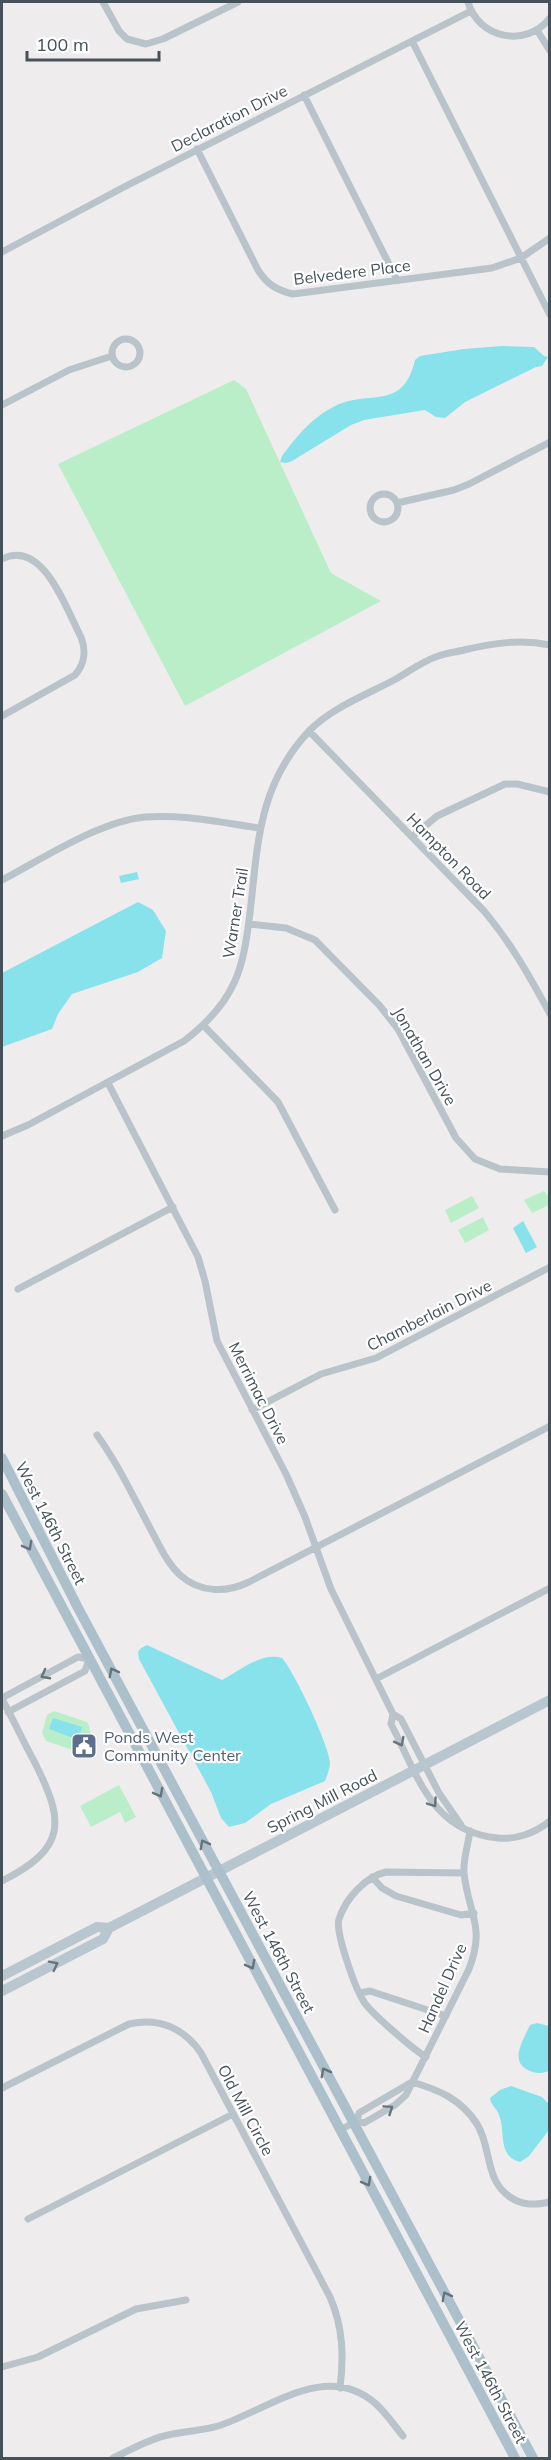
<svg xmlns="http://www.w3.org/2000/svg" width="551" height="2460" font-family="Mulish,sans-serif">
	<rect width="100%" height="100%" fill="#efeced"/>
	<!-- green -->
	<path fill="#baeec8" d="M234 380 246 389 331 573 381 601 185 706 58 464Z
		M544 1191 549 1197V1205L532 1213 524 1200Z
		M472 1196 479 1208 451 1223 445 1210Z
		M483 1217 489 1230 465 1243 458 1230Z
		M54 1711 87 1722C92 1731 89 1739 94 1747L74 1756 70 1749 46 1741 42 1733 47 1715Z
		M119 1785 136 1817 125 1823 120 1812 91 1827 80 1806Z"/>
	<!-- water -->
	<path fill="#87e2eb" d="M502 346 534 347 544 356 548 357 542 366 536 367 465 402 445 418 436 417 425 410 364 420 351 425 292 461 286 463 280 462 282 456C299 434 310 419 335 406 369 389 403 412 415 360L420 356 464 349Z
		M137 872 139 879 121 883 119 876Z
		M138 902 153 910 166 931 162 958 138 972 72 994 58 1014 52 1029 2 1047V973Z
		M523 1221 537 1247 526 1253 513 1228Z
		M147 1645 222 1680C241 1670 261 1652 282 1658 295 1673 328 1743 330 1762 330 1768 327 1776 325 1781L271 1804 245 1823 229 1827 221 1818 211 1792 139 1659 138 1652 141 1648Z
		M53 1718 82 1727 78 1740 49 1729Z
		M537 2023 549 2026V2071C541 2074 534 2074 526 2069 510 2059 524 2039 530 2025Z
		M511 2086 542 2097 549 2104V2130L529 2156 520 2162C497 2156 506 2132 499 2115 497 2108 491 2106 490 2098L500 2090Z"/>
	<g fill="none" stroke-linecap="round" stroke-linejoin="round">
		<!-- street -->
		<path stroke="#b8c3ca" stroke-width="7" d="M103 2 119 31 127 39 146 44 163 39 238 2
			M468 2C478 38 526 49 550 18
			M537 30 550 51
			M412 41 550 315
			M304 95 397 280
			M197 149 258 270C267 284 276 290 293 294L492 268 521 258 550 238
			M2 252 124 187 471 11
			M112 353a14 14 0 1 1 28 0a14 14 0 1 1-28 0Z
			M2 405 69 370 112 356
			M370 508a14 14 0 1 1 28 0a14 14 0 1 1-28 0Z
			M397 503 454 490 469 484 550 442
			M2 559C43 538 66 609 81 637 86 650 85 664 75 675L2 716
			M309 731 484 911C511 943 530 977 550 1014
			M412 837 437 816 505 784H517L550 792
			M2 880C42 859 100 821 145 817 184 814 222 823 260 828
			M249 924 286 928 315 940 380 1006 398 1029 456 1138 475 1159 500 1169 550 1172
			M204 1026 278 1102 335 1210
			M108 1083 198 1257 205 1281 217 1341 286 1474 305 1517 331 1589 393 1714 401 1719 439 1793 461 1825
			M2 1136 28 1125 184 1041C205 1025 223 1007 234 983 244 962 247 936 250 913 258 843 258 786 309 731 331 708 366 695 394 680 408 672 423 661 438 656 446 653 456 652 464 650 494 643 520 639 550 645
			M18 1289 173 1207
			M252 1410 321 1374 376 1358 550 1267
			M97 1435C118 1464 133 1496 150 1528 159 1544 166 1562 180 1575 200 1593 226 1593 249 1582L550 1426
			M376 1679 550 1588
			M2 1698 78 1657 89 1659
			M2 1699C13 1719 23 1741 34 1761 65 1822 67 1848 2 1881
			M8 1712 85 1671 89 1659
			M393 1714 391 1724C418 1776 432 1832 498 1838 516 1840 535 1833 550 1821
			M372 1877 382 1888 396 1896 461 1915 474 1913
			M360 1993 370 1991 446 2016
			M426 2057C413 2049 372 2014 364 2002 356 1990 335 1933 339 1919 346 1898 365 1877 386 1872L464 1873
			M412 2082C439 2090 461 2099 477 2124 492 2148 484 2179 510 2197 523 2206 535 2205 550 2202
			M2 2088 129 2024C159 2017 184 2028 201 2053L330 2297C343 2327 344 2356 340 2388
			M357 2121 359 2113 412 2082
			M340 2130 357 2121 364 2123 395 2105 406 2095 469 1969C486 1926 468 1913 464 1873 463 1859 468 1845 470 1831
			M28 2219 233 2114
			M2 2367 38 2357 136 2309 186 2300
			M113 2458C131 2450 148 2439 168 2435 184 2431 202 2431 218 2426 268 2410 326 2360 376 2404 386 2413 394 2425 403 2436"/>
		<!-- secondary -->
		<path stroke="#b8c6cf" stroke-width="10" d="M2 1976 97 1927 109 1928 550 1700
			M2 1991 103 1939 109 1928"/>
		<!-- primary -->
		<path stroke="#acc0cc" stroke-width="10" d="M2 1458 77 1606 533 2458
			M2 1494 515 2458"/>
	</g>
	<!-- one-way arrows -->
	<defs><path id="oneway-chevron" d="M-2-3.5L2.5 0L-2 3.5" fill="none" stroke-width="1.6" stroke-linecap="round" stroke-linejoin="round" transform="scale(1.5)"/></defs>
	<g stroke="#64737c">
		<use href="#oneway-chevron" transform="translate(28 1546) rotate(62)"/>
		<use href="#oneway-chevron" transform="translate(113 1672) rotate(-118)"/>
		<use href="#oneway-chevron" transform="translate(159 1793) rotate(62)"/>
		<use href="#oneway-chevron" transform="translate(204 1844) rotate(-118)"/>
		<use href="#oneway-chevron" transform="translate(251 1965) rotate(62)"/>
		<use href="#oneway-chevron" transform="translate(325 2072) rotate(-118)"/>
		<use href="#oneway-chevron" transform="translate(367 2182) rotate(62)"/>
		<use href="#oneway-chevron" transform="translate(446 2296) rotate(-118)"/>
	</g>
	<g stroke="#68747c">
		<use href="#oneway-chevron" transform="translate(45 1675) rotate(152)"/>
		<use href="#oneway-chevron" transform="translate(400 1742) rotate(63)"/>
		<use href="#oneway-chevron" transform="translate(433 1803) rotate(55)"/>
		<use href="#oneway-chevron" transform="translate(389 2109) rotate(-34)"/>
	</g>
	<use stroke="#68757d" href="#oneway-chevron" transform="translate(54 1965) rotate(-27)"/>
	<!-- icons -->
	<defs>
		<g id="civic-square" transform="scale(1.35)"><rect x="-9" y="-9" width="18" height="18" rx="4" fill="#5c6f8a" stroke="#fff"/><path d="M-.6-6.5H3V-4.5H.6V-3L4-1V1h2V6H-6V1h2V-1L-.6-3ZM-1.2 2.5V6h2.4V2.5Z" fill="#fff"/></g>
	</defs>
	<g fill-rule="evenodd">
		<use href="#civic-square" x="84" y="1746"/>
	</g>
	<g text-anchor="middle" dominant-baseline="central" stroke-width="4.5" stroke-linejoin="round" paint-order="stroke">
		<!-- street labels -->
		<g font-size="16" fill="#45525a" stroke="#fff">
			<text transform="translate(229 118) rotate(-27)">Declaration Drive</text>
			<text transform="translate(352 272) rotate(-7)">Belvedere Place</text>
			<text transform="translate(449 856) rotate(46)">Hampton Road</text>
			<text transform="translate(235 913) rotate(-81)">Warner Trail</text>
			<text transform="translate(425 1056) rotate(60)">Jonathan Drive</text>
			<text transform="translate(429 1315) rotate(-27)">Chamberlain Drive</text>
			<text transform="translate(259 1393) rotate(63)">Merrimac Drive</text>
			<text transform="translate(51 1523) rotate(63)">West 146th Street</text>
			<text transform="translate(322 1801) rotate(-27)">Spring Mill Road</text>
			<text transform="translate(279 1952) rotate(62)">West 146th Street</text>
			<text transform="translate(442 1988) rotate(-66)">Handel Drive</text>
			<text transform="translate(246 2110) rotate(62)">Old Mill Circle</text>
			<text transform="translate(491 2382) rotate(62)">West 146th Street</text>
		</g>
		<!-- service labels -->
		<g font-size="16" fill="#4e5e75" stroke="#fff" text-anchor="start">
			<text x="104" y="1737">Ponds West<tspan x="104" dy="18">Community Center</tspan></text>
		</g>
	</g>
	<!-- border -->
	<rect width="551" height="2460" fill="none" stroke="#45525a" stroke-width="6"/>
	<!-- scale -->
	<path d="M27 51v9h132v-9" fill="none" stroke="#45525a" stroke-width="3"/>
	<text x="36" y="51" font-size="18" fill="#45525a" stroke="#ffffff" stroke-width="4.5" paint-order="stroke">100 m</text>
</svg>
